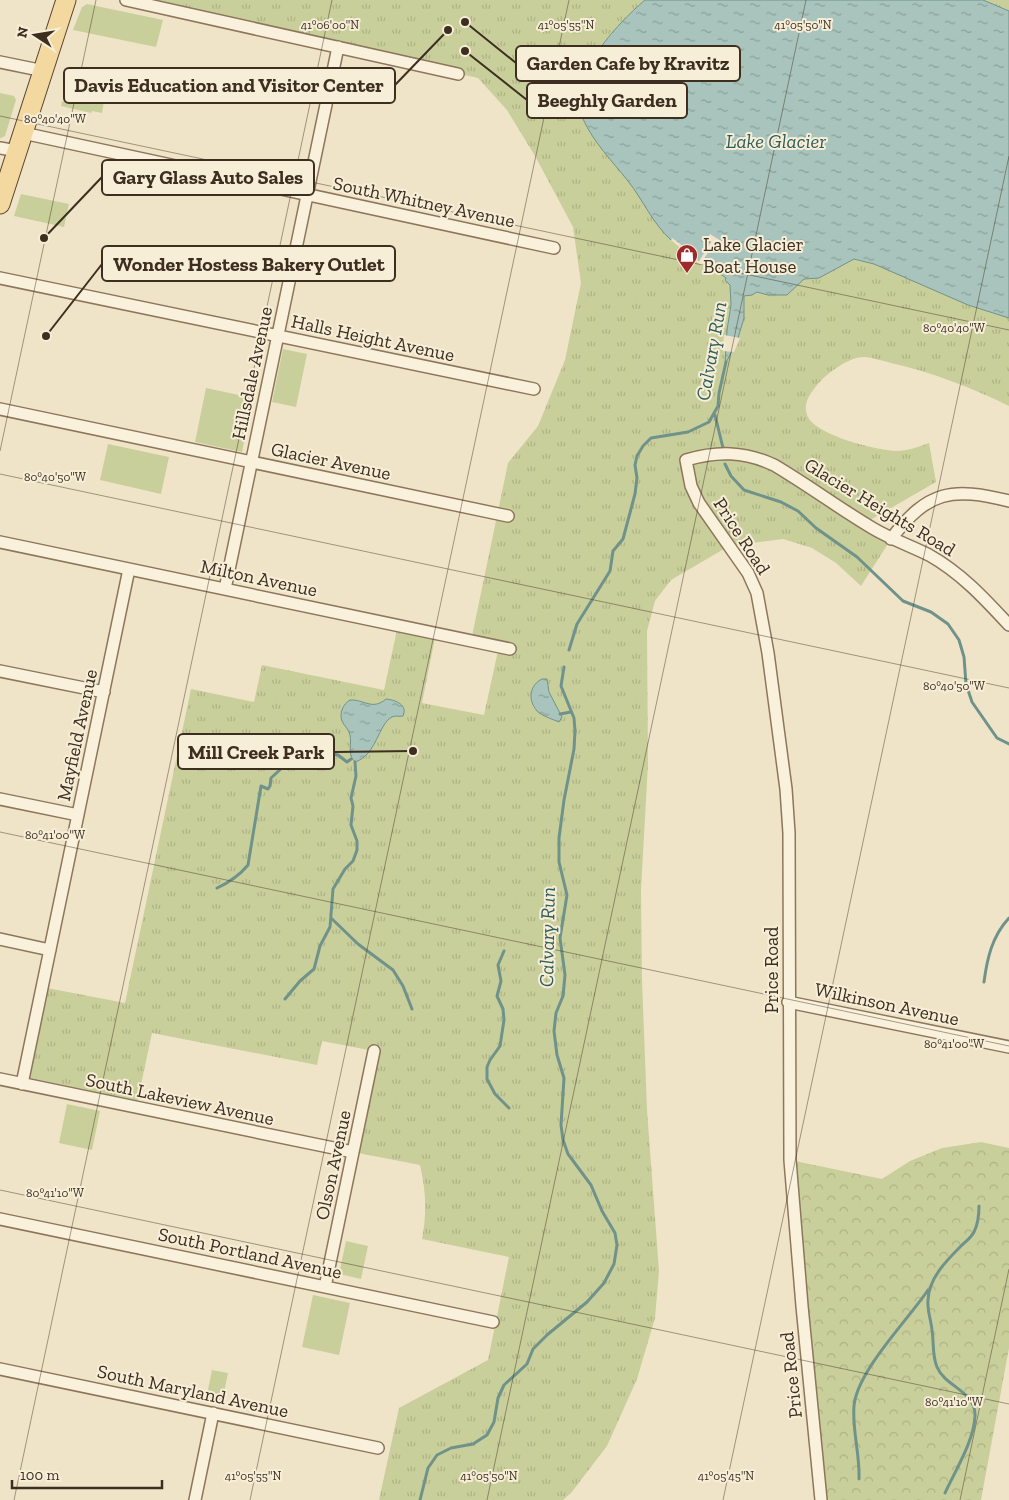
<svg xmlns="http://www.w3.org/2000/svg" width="1009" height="1500" font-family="'Zilla Slab',serif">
	<defs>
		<pattern id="forest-crowns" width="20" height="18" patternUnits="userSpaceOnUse" patternTransform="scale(1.25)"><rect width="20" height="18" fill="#c9cf9b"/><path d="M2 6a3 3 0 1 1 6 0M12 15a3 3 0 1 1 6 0" fill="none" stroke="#aeb285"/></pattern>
		<pattern id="park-tufts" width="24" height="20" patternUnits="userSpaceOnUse" patternTransform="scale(1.25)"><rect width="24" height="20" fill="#c9cf9b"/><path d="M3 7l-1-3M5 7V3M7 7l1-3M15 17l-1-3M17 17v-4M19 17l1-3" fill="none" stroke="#aeb285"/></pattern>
		<pattern id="water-ripples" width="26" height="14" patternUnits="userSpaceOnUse" patternTransform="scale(1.25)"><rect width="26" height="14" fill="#a9c4bc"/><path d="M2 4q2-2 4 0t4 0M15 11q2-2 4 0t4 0" fill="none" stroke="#8ba098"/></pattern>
	</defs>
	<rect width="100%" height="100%" fill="#f0e4c8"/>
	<!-- green -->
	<path fill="#c9cf9b" d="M87 4 163 20 156 47 73 30 82 7Z
		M79 90 105 95 102 113 92 111 91 113 61 106 62 101 76 104Z
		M0 93 14 96 16 100 5 136 1 138H0Z
		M21 194 69 204 64 227 14 216Z
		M283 349 307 354 296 407 272 402Z
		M206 388 253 398 242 452 195 442Z
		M108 444 169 457 161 494 100 480Z
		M67 1104 100 1111 92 1150 59 1143Z
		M346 1241 368 1246 361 1279 339 1274Z
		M313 1295 350 1303 339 1355 302 1347Z
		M212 1370 228 1373 222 1402 206 1399Z"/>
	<!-- forest -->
	<path fill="url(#forest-crowns)" d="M981 1142 1009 1148V1348L981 1500H830L821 1498 790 1160 882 1179 910 1161 942 1148Z"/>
	<!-- park -->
	<path fill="url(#park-tufts)" d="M126 0H1009V406C972 388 932 372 891 363 883 361 874 358 865 357 850 356 827 373 817 385 810 394 803 403 807 415 814 435 876 450 896 451 908 451 918 447 929 443L936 482 865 523 891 539 861 586 836 563 812 548 783 539 729 546 671 580 655 601 647 631 648 764 641 890 642 980 647 1110 659 1271 655 1318 637 1379 607 1446 571 1493 563 1500H379L399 1408 488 1360 509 1257 422 1239C427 1212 426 1192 420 1165L353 1152 374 1051 322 1041 317 1065 152 1033 136 1108 22 1084 42 987 125 1003 191 689 254 702 262 665 384 690 398 625 436 633 422 703 484 715 499 646 471 641 508 463 538 426 565 360 581 283 573 227 535 156 507 110 478 78Z"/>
	<!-- water -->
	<path fill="url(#water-ripples)" stroke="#6f938a" d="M645 0H983L1009 11V318L968 305 874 264 854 259 819 278 804 279 787 295H768L757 292 752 295 744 296V318L738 338 725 365 727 330 731 305 730 285 725 280 726 278 719 273 721 271 699 261 672 239 671 240C653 224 643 200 628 181 612 161 594 143 583 119 565 78 617 24 645 0Z
		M542 679H547L549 692 562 717 559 722C552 719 542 716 537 711 527 699 530 685 542 679Z
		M386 699C396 700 408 705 403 716 399 717 396 715 392 717 378 724 377 755 355 762 347 755 352 744 350 735 349 729 344 726 342 721 339 713 343 704 350 700 364 699 372 711 386 699Z"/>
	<!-- pier -->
	<path fill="#f0e4c8" d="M710 234 721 241 718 245 714 243 702 262 720 269 721 271 718 275V271L705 268 698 263 671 240 672 238 679 243 699 261 711 242 708 238Z
		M724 335 740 338 734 352 723 351Z"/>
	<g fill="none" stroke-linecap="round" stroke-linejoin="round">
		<!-- stream -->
		<path stroke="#6f938a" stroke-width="3" d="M715 415 723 448
			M725 464 731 476 744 490 781 502 798 511 816 528 857 557 903 601 931 612 948 624 959 640 964 657 966 684 972 702 997 738 1009 744
			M569 650 577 624 610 571 613 551 623 539 635 494 637 478 635 465 637 456 643 446 651 438 688 432 709 422 718 406 719 393 726 362
			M560 714 571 712
			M217 888C230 882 239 876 248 865L261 786 268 789 270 786 271 778 283 767 301 759 312 749 338 755 347 762 351 759
			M331 918 358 944 393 970 403 986 412 1009
			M551 932 561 930
			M504 951 498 965 501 981 497 996 503 1009 504 1020 500 1046 490 1060 487 1067V1079L495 1094 509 1108
			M984 982C987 959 992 936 1009 918
			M285 999 300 981 314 969 320 946 330 927 333 889 345 869 353 861 357 850V841L351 825 353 806 351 798 356 776 355 762
			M859 1479C860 1454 852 1430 854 1406 857 1371 908 1320 928 1290
			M945 1493C955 1471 974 1441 975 1416 976 1391 945 1387 937 1367 932 1356 934 1342 932 1330 931 1320 927 1310 928 1300 929 1278 946 1261 961 1246 965 1242 971 1238 974 1232 978 1224 979 1216 979 1206
			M420 1500 428 1468 437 1455 451 1448 473 1444 487 1435 494 1422 498 1398 504 1385 527 1364 533 1349 547 1335 587 1302 604 1283 614 1264 617 1245 615 1233 602 1211 591 1185 568 1154 563 1140 561 1125 564 1078 557 1055 554 1031 556 1013 563 996 565 975 560 938 567 895 559 862V838L564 800 574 749 575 731 574 718 561 686 564 667"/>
		<!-- minor casing -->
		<g stroke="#8d765c" stroke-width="14">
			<path id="minor" d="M126 0 458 74
				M0 62 44 71
				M23 133 554 248
				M0 148 17 151
				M0 278 534 389
				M0 409 508 516
				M891 539C928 490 952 487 1009 501
				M0 542 510 649
				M225 589 338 47
				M0 671 104 692
				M0 799 78 815
				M0 939 50 950
				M788 1002 1009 1047
				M0 1079 353 1152
				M22 1084 129 569
				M0 1219 493 1322
				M325 1287 374 1051
				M0 1369 378 1448
				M195 1500 213 1413
				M821 1500 802 1306 790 1160 789 833 786 789 768 653 757 593 748 573 699 503 691 486 686 460C717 451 744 451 774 465 808 485 840 509 874 529 891 539 911 546 929 555 961 573 984 598 1009 625"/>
		</g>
		<!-- primary casing -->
		<g stroke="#5b4430" stroke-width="21">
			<path id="primary" d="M0 204 66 0"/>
		</g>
		<!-- minor -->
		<use href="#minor" stroke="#faf1dc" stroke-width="11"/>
		<!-- primary -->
		<use href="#primary" stroke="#f3d9a0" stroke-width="19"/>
	</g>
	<!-- ticks -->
	<path fill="none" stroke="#3d2e20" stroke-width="1" stroke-opacity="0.45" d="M0 116 1009 330M0 451 96 0M0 474 1009 688M0 832 1009 1046M0 1190 1009 1404M14 1500 332 0M250 1500 569 0M487 1500 806 0M723 1500 1009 156M960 1500 1009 1269"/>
	<!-- icons -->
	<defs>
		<g id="shop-pin" transform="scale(1.125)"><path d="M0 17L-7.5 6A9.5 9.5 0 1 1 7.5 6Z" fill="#9e2a2b" stroke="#f7eed8"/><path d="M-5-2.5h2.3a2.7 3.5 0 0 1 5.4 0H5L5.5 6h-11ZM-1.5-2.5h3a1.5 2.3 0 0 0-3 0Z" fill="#fff"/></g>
	</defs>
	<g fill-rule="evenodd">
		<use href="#shop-pin" x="687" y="255"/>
	</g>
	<g text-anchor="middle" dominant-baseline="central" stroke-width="4" stroke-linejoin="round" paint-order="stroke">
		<!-- street labels -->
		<g font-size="19" fill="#3d2e20" stroke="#f7eed8">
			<text transform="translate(424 202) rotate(12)">South Whitney Avenue</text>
			<text transform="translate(373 338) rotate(12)">Halls Height Avenue</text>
			<text transform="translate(252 373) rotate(-78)">Hillsdale Avenue</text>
			<text transform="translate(331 461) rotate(12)">Glacier Avenue</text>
			<text transform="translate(880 507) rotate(31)">Glacier Heights Road</text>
			<text transform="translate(742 536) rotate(57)">Price Road</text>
			<text transform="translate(259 578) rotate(12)">Milton Avenue</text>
			<text transform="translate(77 735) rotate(-78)">Mayfield Avenue</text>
			<text transform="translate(771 970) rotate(-90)">Price Road</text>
			<text transform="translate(887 1004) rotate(12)">Wilkinson Avenue</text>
			<text transform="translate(180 1099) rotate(12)">South Lakeview Avenue</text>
			<text transform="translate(333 1165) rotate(-78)">Olson Avenue</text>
			<text transform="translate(250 1253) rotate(12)">South Portland Avenue</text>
			<text transform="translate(791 1375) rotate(-96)">Price Road</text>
			<text transform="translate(193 1391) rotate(12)">South Maryland Avenue</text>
		</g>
		<!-- poi labels -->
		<g font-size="19" fill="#3d2e20" stroke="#f7eed8" text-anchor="start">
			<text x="703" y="244">Lake Glacier<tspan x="703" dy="22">Boat House</tspan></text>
		</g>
		<!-- water labels -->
		<g font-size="20" font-style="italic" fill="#2f5d5a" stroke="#f7eed8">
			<text x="776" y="141">Lake Glacier</text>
			<text transform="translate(711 351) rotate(-80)">Calvary Run</text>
			<text transform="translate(547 937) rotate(-89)">Calvary Run</text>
		</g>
	</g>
	<g font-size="12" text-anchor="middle" fill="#3d2e20" stroke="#f7eed8" stroke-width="4" stroke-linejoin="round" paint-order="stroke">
		<text x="330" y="29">41°06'00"N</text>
		<text x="566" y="29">41°05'55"N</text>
		<text x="803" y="29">41°05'50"N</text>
		<text x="55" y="123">80°40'40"W</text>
		<text x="954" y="332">80°40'40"W</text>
		<text x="55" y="481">80°40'50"W</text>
		<text x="954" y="690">80°40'50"W</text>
		<text x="55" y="839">80°41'00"W</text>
		<text x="954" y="1048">80°41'00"W</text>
		<text x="55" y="1197">80°41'10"W</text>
		<text x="954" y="1406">80°41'10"W</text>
		<text x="253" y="1480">41°05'55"N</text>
		<text x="489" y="1480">41°05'50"N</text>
		<text x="726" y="1480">41°05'45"N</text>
	</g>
	<!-- callouts -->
	<path fill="none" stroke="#3d2e20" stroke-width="2" d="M465 22L516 63M448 30L395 85M465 51L527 100M44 238L102 177M46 336L102 264M413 751L334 752"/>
	<g fill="#3d2e20" stroke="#f7eed8" stroke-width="2">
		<circle cx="465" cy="22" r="5"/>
		<circle cx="448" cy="30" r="5"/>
		<circle cx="465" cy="51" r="5"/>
		<circle cx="44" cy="238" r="5"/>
		<circle cx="46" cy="336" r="5"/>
		<circle cx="413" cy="751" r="5"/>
	</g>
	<g fill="#f7eed8" stroke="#3d2e20" stroke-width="2">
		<rect x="516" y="46" width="224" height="35" rx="5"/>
		<rect x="64" y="68" width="331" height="35" rx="5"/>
		<rect x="527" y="83" width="160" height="35" rx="5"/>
		<rect x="102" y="160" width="212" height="35" rx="5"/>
		<rect x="102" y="246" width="293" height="35" rx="5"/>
		<rect x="178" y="734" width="156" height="35" rx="5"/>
	</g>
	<g font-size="20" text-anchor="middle" font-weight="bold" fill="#3d2e20">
		<text x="628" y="70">Garden Cafe by Kravitz</text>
		<text x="229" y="92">Davis Education and Visitor Center</text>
		<text x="607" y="107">Beeghly Garden</text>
		<text x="208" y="184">Gary Glass Auto Sales</text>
		<text x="249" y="271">Wonder Hostess Bakery Outlet</text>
		<text x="256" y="759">Mill Creek Park</text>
	</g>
	<!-- north arrow -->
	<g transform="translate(35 35) rotate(282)" stroke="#f7eed8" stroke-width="4" paint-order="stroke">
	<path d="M0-4L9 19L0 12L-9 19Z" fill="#3d2e20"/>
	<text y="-8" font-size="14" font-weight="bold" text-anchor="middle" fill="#3d2e20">N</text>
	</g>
	<!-- scale -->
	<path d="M12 1480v8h150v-8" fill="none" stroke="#3d2e20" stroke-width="2.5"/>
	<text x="20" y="1480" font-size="15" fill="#3d2e20" stroke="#f7eed8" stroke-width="4" paint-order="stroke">100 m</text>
</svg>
